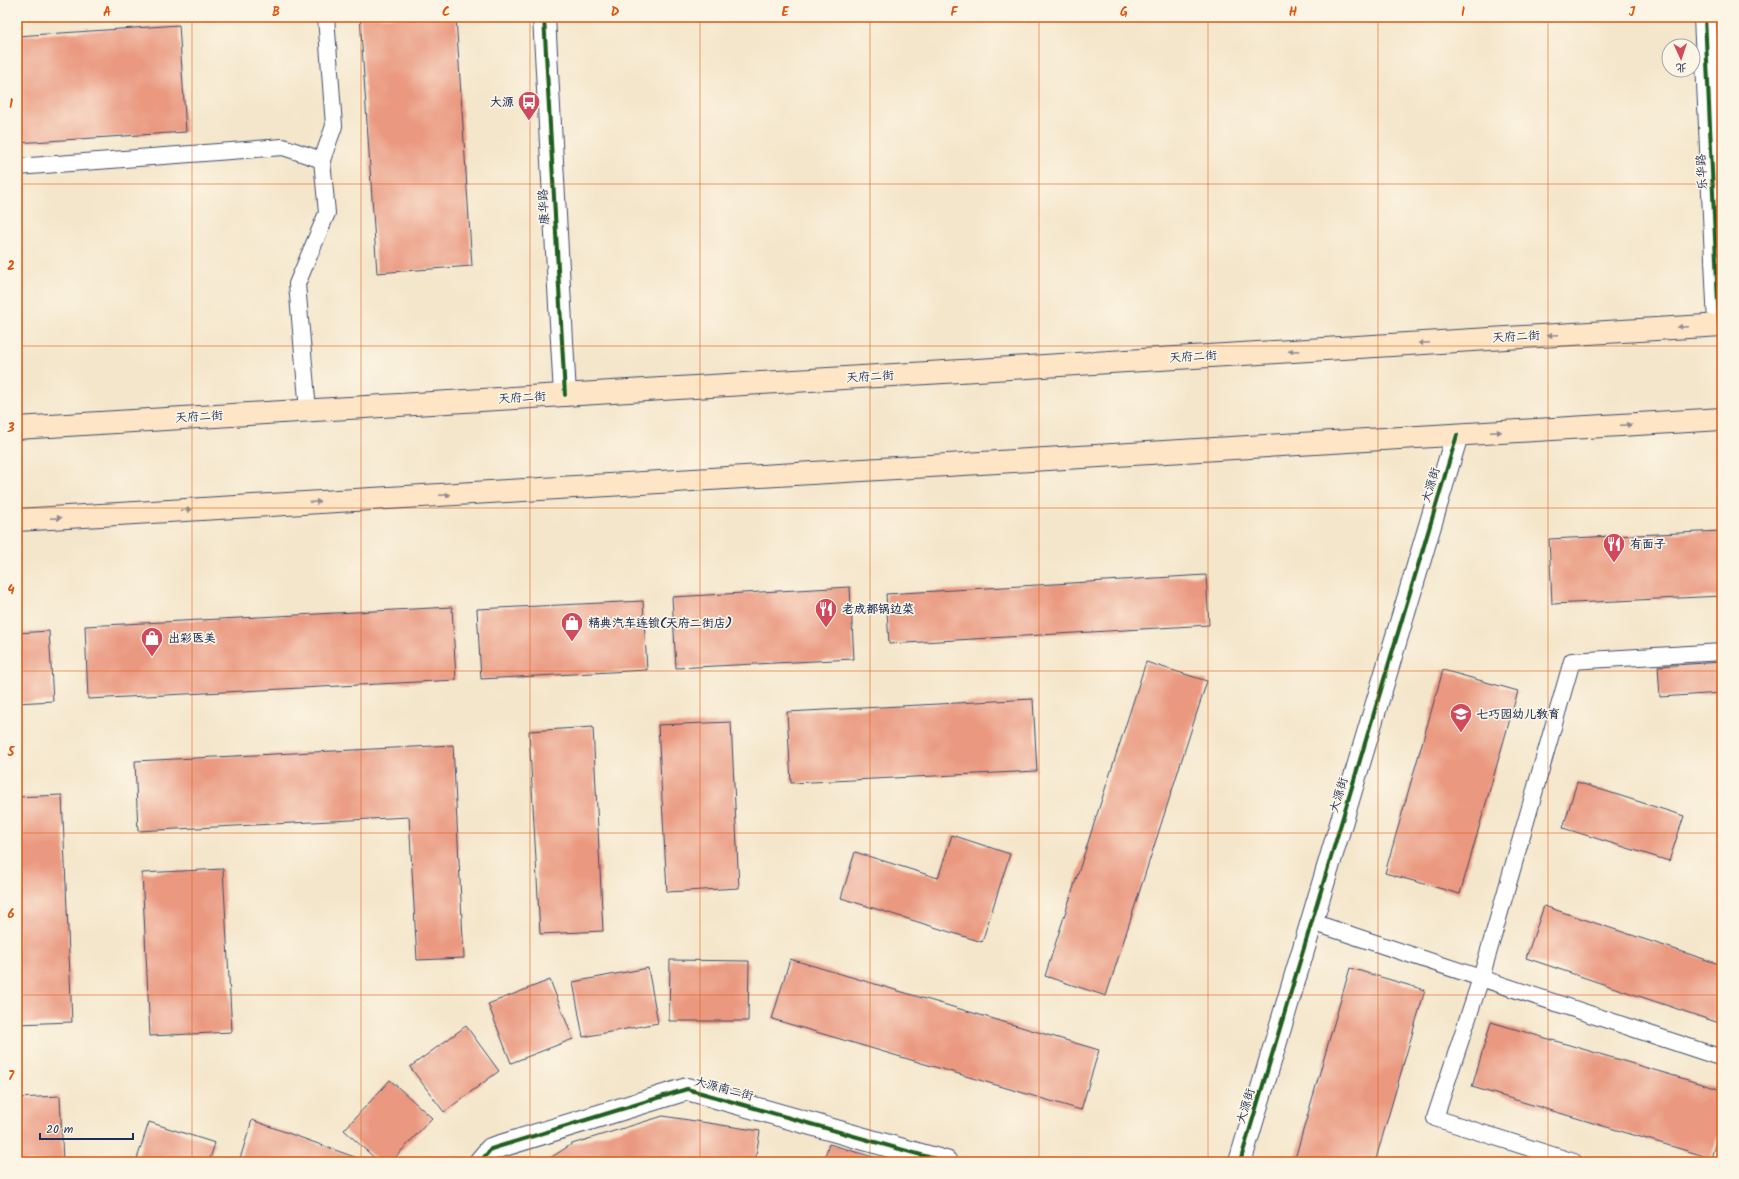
<svg xmlns="http://www.w3.org/2000/svg" width="1739" height="1179" font-family="Kalam,'LXGW WenKai TC',sans-serif">
	<rect width="100%" height="100%" fill="#fcf5e5"/>
	<filter id="ink" filterUnits="userSpaceOnUse"><feTurbulence type="fractalNoise" baseFrequency=".025" numOctaves="2"/><feDisplacementMap in="SourceGraphic" scale="8" xChannelSelector="R" yChannelSelector="G"/><feConvolveMatrix kernelMatrix="1 2 1 2 8 2 1 2 1" color-interpolation-filters="sRGB"/></filter>
	<filter id="wash" filterUnits="userSpaceOnUse"><feTurbulence type="fractalNoise" baseFrequency=".012" numOctaves="4" result="noise"/><feDisplacementMap in="SourceGraphic" scale="16" xChannelSelector="R" yChannelSelector="G"/><feGaussianBlur stdDeviation="0.9" result="paint"/><feColorMatrix in="noise" values="0 0 0 0 0 0 0 0 0 0 0 0 0 0 0 0 0 1.4 0 .05"/><feComposite in="paint" operator="in"/></filter>
	<g filter="url(#wash)">
		<rect width="100%" height="100%" fill="#f4e6cb"/>
		<g id="blocks">
			<!-- building -->
			<path fill="#ea9980" d="M360 17H456L472 266 377 273Z
				M179 25 186 132 17 143V36Z
				M1722 531V596L1552 604 1549 539Z
				M1206 575 1209 625 889 644 886 594Z
				M850 587 854 659 676 668 672 597Z
				M643 601 647 670 481 679 477 609Z
				M452 607 456 680 88 699 85 626Z
				M49 631 53 701 17 703V633Z
				M1146 662 1207 681 1106 996 1045 976Z
				M1722 662V693L1660 697 1658 666Z
				M1443 670 1518 691 1460 894 1385 873Z
				M1033 699 1037 771 791 783 787 712Z
				M731 722 739 888 667 892 658 725Z
				M593 727 603 931 540 934 529 731Z
				M453 745 464 958 417 960 409 817 138 831 135 761Z
				M1577 782 1684 816 1669 861 1563 828Z
				M62 795 72 1022 17 1024V797Z
				M952 835 1010 854 982 942 841 898 855 852 938 878Z
				M223 869 232 1032 150 1036 142 873Z
				M1544 906 1719 964 1722 955V1024L1526 958Z
				M790 959 1099 1050 1081 1110 772 1019Z
				M670 960 749 961 748 1021H669Z
				M648 968 658 1023 583 1037 573 982Z
				M1350 968 1425 990 1375 1162H1294Z
				M550 980 573 1039 511 1063 488 1004Z
				M1491 1022 1722 1090V1122L1711 1158 1472 1087Z
				M466 1026 499 1071 444 1112 410 1067Z
				M390 1080 432 1118 391 1162H379L344 1130Z
				M60 1096 63 1162H17V1098Z
				M663 1116 760 1131 755 1162H544L572 1144Z
				M252 1120 360 1159 359 1162H239Z
				M149 1122 215 1143 209 1162H136Z
				M829 1144 890 1162H823Z"/>
		</g>
	</g>
	<g filter="url(#ink)">
		<use href="#blocks" fill-opacity="0" stroke="#3c4a6e" stroke-width="1"/>
		<g fill="none" stroke-linecap="round" stroke-linejoin="round">
			<!-- service casing -->
			<g stroke="#3c4a6e" stroke-width="18">
				<path id="service" d="M17 167 283 147 322 160
					M308 411 297 284 327 213 322 160 334 126 326 17
					M1312 922 1722 1058
					M1574 1162 1435 1118 1481 978 1572 661 1722 652"/>
			</g>
			<!-- minor casing -->
			<g stroke="#3c4a6e" stroke-width="24">
				<path id="minor" d="M480 1162 491 1149 687 1089 946 1162
					M1240 1162 1457 435"/>
			</g>
			<!-- tertiary casing -->
			<g stroke="#3c4a6e" stroke-width="24">
				<path id="tertiary" d="M544 17 565 395
					M1705 17 1719 325"/>
			</g>
			<!-- secondary casing -->
			<g stroke="#3c4a6e" stroke-width="24">
				<path id="secondary" d="M17 428 1722 325
					M17 520 1722 419"/>
			</g>
			<!-- service -->
			<use href="#service" stroke="#fff" stroke-width="16"/>
			<!-- minor -->
			<use href="#minor" stroke="#fff" stroke-width="22"/>
			<!-- tertiary -->
			<use href="#tertiary" stroke="#fff" stroke-width="22"/>
			<!-- secondary -->
			<use href="#secondary" stroke="#fde5c5" stroke-width="22"/>
			<!-- cycleway casing -->
			<g stroke="#fcf5e5" stroke-width="6">
				<path id="cycleway" d="M544 17 565 395
					M1705 17 1719 325
					M480 1162 491 1149 687 1089 946 1162
					M1240 1162 1457 435"/>
			</g>
			<!-- cycleway -->
			<use href="#cycleway" stroke="#1b5e20" stroke-width="4"/>
		</g>
		<!-- one-way arrows -->
		<defs><path id="oneway-solid" d="M-6-.8H1V-3.2L6.5 0L1 3.2V.8H-6Z"/></defs>
		<g fill="#8c8a92">
			<use href="#oneway-solid" transform="translate(1683 327) rotate(177)"/>
			<use href="#oneway-solid" transform="translate(1553 335) rotate(177)"/>
			<use href="#oneway-solid" transform="translate(1424 343) rotate(177)"/>
			<use href="#oneway-solid" transform="translate(1294 351) rotate(177)"/>
			<use href="#oneway-solid" transform="translate(1626 425) rotate(-3)"/>
			<use href="#oneway-solid" transform="translate(1496 432) rotate(-3)"/>
			<use href="#oneway-solid" transform="translate(445 495) rotate(-3)"/>
			<use href="#oneway-solid" transform="translate(315 502) rotate(-3)"/>
			<use href="#oneway-solid" transform="translate(186 510) rotate(-3)"/>
			<use href="#oneway-solid" transform="translate(56 518) rotate(-3)"/>
		</g>
	</g>
	<!-- grid -->
	<path fill="none" stroke="#de5710" stroke-width="1" stroke-opacity="0.55" d="M192 17V1162M361 17V1162M530 17V1162M700 17V1162M870 17V1162M1039 17V1162M1208 17V1162M1378 17V1162M1548 17V1162M17 184H1722M17 346H1722M17 508H1722M17 671H1722M17 833H1722M17 995H1722"/>
	<!-- icons -->
	<defs>
		<g id="bus-pin" transform="scale(1.15)"><path d="M0 17L-7.5 6A9.5 9.5 0 1 1 7.5 6Z" fill="#d1495b" stroke="#fcf5e5"/><path d="M-5-6H5V4H4V6H2V4H-2V6H-4V4H-5ZM-3.5-4V0h7V-4ZM-3.5 1.2v1.5H-2V1.2ZM2 1.2v1.5H3.5V1.2Z" fill="#fff"/></g>
		<g id="restaurant-pin" transform="scale(1.15)"><path d="M0 17L-7.5 6A9.5 9.5 0 1 1 7.5 6Z" fill="#d1495b" stroke="#fcf5e5"/><path d="M-5-6h1v4h1v-4h1v4h1v-4h1v5L-1.5 .5V6h-2V.5L-5-1ZM5-6V6H3V1.5H1.5Q1.5-4 5-6Z" fill="#fff"/></g>
		<g id="shop-pin" transform="scale(1.15)"><path d="M0 17L-7.5 6A9.5 9.5 0 1 1 7.5 6Z" fill="#d1495b" stroke="#fcf5e5"/><path d="M-5-2.5h2.3a2.7 3.5 0 0 1 5.4 0H5L5.5 6h-11ZM-1.5-2.5h3a1.5 2.3 0 0 0-3 0Z" fill="#fff"/></g>
		<g id="school-pin" transform="scale(1.15)"><path d="M0 17L-7.5 6A9.5 9.5 0 1 1 7.5 6Z" fill="#d1495b" stroke="#fcf5e5"/><path d="M0-5L7-2L0 1L-7-2ZM-4 1L0 2.5L4 1V4Q0 6-4 4Z" fill="#fff"/></g>
	</defs>
	<g fill-rule="evenodd">
		<use href="#bus-pin" x="529" y="102"/>
		<use href="#restaurant-pin" x="1614" y="544"/>
		<use href="#restaurant-pin" x="826" y="609"/>
		<use href="#shop-pin" x="572" y="623"/>
		<use href="#shop-pin" x="152" y="638"/>
		<use href="#school-pin" x="1461" y="714"/>
	</g>
	<g text-anchor="middle" dominant-baseline="central" stroke-width="3.5" stroke-linejoin="round" paint-order="stroke">
		<!-- poi labels -->
		<g font-size="12" font-weight="bold" fill="#1b2f5e" stroke="#fcf5e5" text-anchor="start">
			<text x="514" y="102" text-anchor="end">大源</text>
			<text x="1630" y="544">有面子</text>
			<text x="842" y="609">老成都锅边菜</text>
			<text x="588" y="623">精典汽车连锁(天府二街店)</text>
			<text x="168" y="638">出彩医美</text>
			<text x="1476" y="714">七巧园幼儿教育</text>
		</g>
		<!-- street labels -->
		<g font-size="12" fill="#1b2f5e" stroke="#fcf5e5">
			<text transform="translate(1702 172) rotate(-93)">乐华路</text>
			<text transform="translate(544 207) rotate(-93)">康华路</text>
			<text transform="translate(1516 337) rotate(-3)">天府二街</text>
			<text transform="translate(1193 357) rotate(-3)">天府二街</text>
			<text transform="translate(870 377) rotate(-3)">天府二街</text>
			<text transform="translate(522 398) rotate(-3)">天府二街</text>
			<text transform="translate(199 417) rotate(-3)">天府二街</text>
			<text transform="translate(1431 485) rotate(-73)">大源街</text>
			<text transform="translate(1339 795) rotate(-73)">大源街</text>
			<text transform="translate(724 1089) rotate(15)">大源南二街</text>
			<text transform="translate(1246 1106) rotate(-73)">大源街</text>
		</g>
	</g>
	<!-- margin -->
	<rect width="1739" height="1179" fill="none" stroke="#fcf5e5" stroke-width="44"/>
	<!-- north arrow -->
	<g transform="translate(1681 58) rotate(177)"><circle r="19" fill="#fcf5e5" stroke="#a2a6af"/>
	<path d="M0-3L7 15L0 10L-7 15Z" fill="#d1495b"/>
	<text y="-6" font-size="11" font-weight="bold" text-anchor="middle" fill="#1b2f5e">北</text>
	</g>
	<!-- scale -->
	<path d="M40 1133v6h93v-6" fill="none" stroke="#1b2f5e" stroke-width="2"/>
	<text x="46" y="1133" font-size="12" fill="#1b2f5e" stroke="#fcf5e5" stroke-width="3" paint-order="stroke">20 m</text>
	<rect x="22" y="22" width="1695" height="1135" fill="none" stroke="#de5710" stroke-width="1.5"/>
	<g font-size="13" text-anchor="middle" font-weight="bold" fill="#de5710">
		<text x="107" y="16">A</text>
		<text x="276" y="16">B</text>
		<text x="446" y="16">C</text>
		<text x="615" y="16">D</text>
		<text x="785" y="16">E</text>
		<text x="954" y="16">F</text>
		<text x="1124" y="16">G</text>
		<text x="1293" y="16">H</text>
		<text x="1463" y="16">I</text>
		<text x="1632" y="16">J</text>
		<text x="11" y="108">1</text>
		<text x="11" y="270">2</text>
		<text x="11" y="432">3</text>
		<text x="11" y="594">4</text>
		<text x="11" y="756">5</text>
		<text x="11" y="918">6</text>
		<text x="11" y="1080">7</text>
	</g>
</svg>
